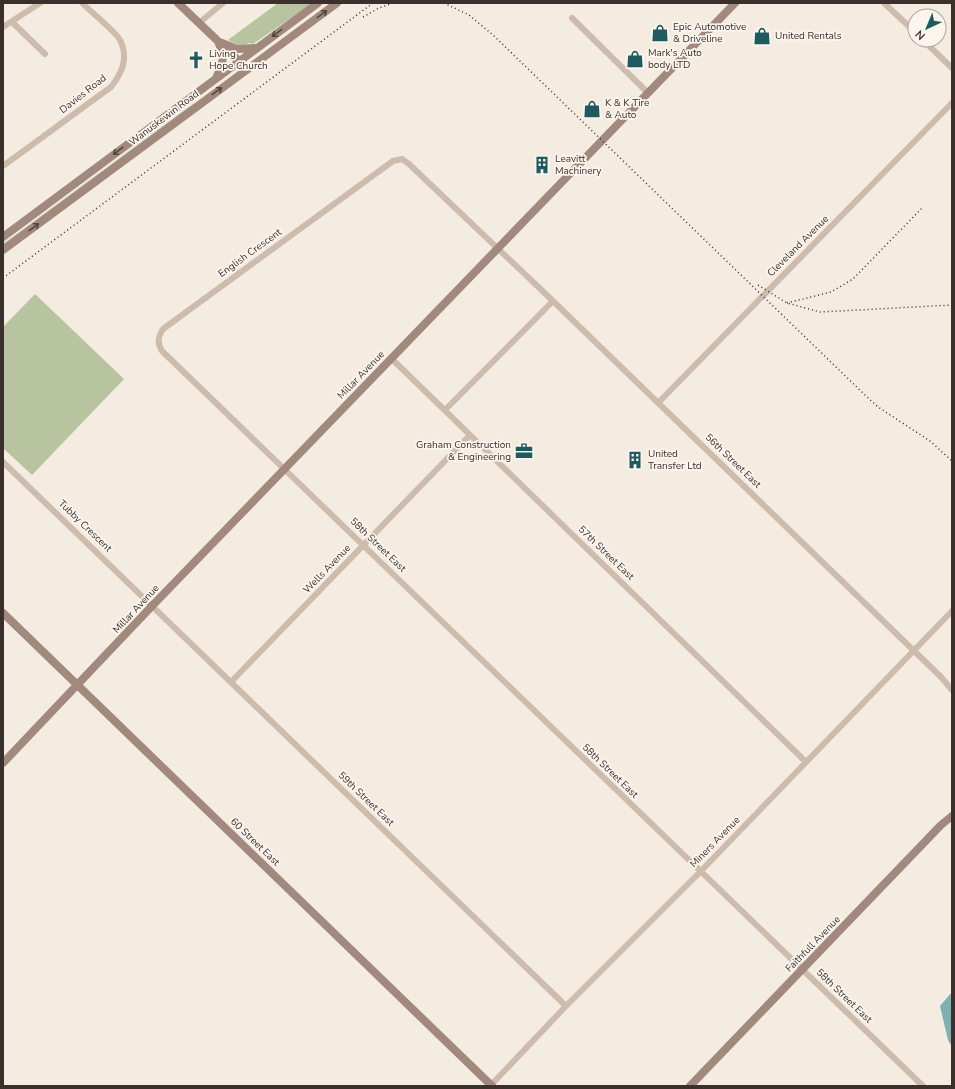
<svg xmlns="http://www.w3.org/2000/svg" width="955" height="1089" font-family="'Nunito Sans',sans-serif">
	<rect width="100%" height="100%" fill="#f4ebe1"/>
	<!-- green -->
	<path fill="#b8c4a0" d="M278 3H313L253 44 249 43C241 48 236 44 228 40Z
		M194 103 182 114 3 247V244Z
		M35 294 124 379 32 475 3 448V327Z"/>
	<!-- water -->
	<path fill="#7fb0b2" d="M952 992V1047L948 1040 940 1006Z"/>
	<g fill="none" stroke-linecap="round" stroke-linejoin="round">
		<!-- street -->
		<path stroke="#cdbbac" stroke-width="6" d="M884 3 915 32
			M572 18 648 93
			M12 22 45 54
			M199 23 223 3
			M3 27 40 3
			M923 40 952 68
			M3 166 111 87C122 73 129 58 120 40 116 32 90 11 82 3
			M391 358 806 762
			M658 403 952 103
			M445 410 553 301
			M3 462 566 1006
			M231 682 470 435
			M491 1085 566 1006 700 872 952 611
			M923 1086 162 351C157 343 158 337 163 329L393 161 402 159 409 164 553 301 941 677 952 690"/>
		<!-- secondary -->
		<path stroke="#a18a7d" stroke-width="8" d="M178 3 242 64
			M222 43 237 49 255 48
			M217 76C223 63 225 58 219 44
			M3 237 318 3
			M3 250 337 3
			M3 613 492 1086
			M3 763 152 606 735 3
			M690 1086 941 825 952 816"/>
		<!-- rail -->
		<path stroke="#3b302b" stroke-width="1.5" stroke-dasharray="1 3" stroke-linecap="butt" d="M444 3 469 15 493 35 866 396 878 407 930 441 952 461
			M363 17 379 8 393 3
			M3 278 373 3
			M758 285 787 303 820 312 952 305
			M787 303 831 292 853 279 922 208"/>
	</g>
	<!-- one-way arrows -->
	<defs><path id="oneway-shaft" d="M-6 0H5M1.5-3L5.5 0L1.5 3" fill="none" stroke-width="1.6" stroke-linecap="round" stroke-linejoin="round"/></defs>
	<g stroke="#544640">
		<use href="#oneway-shaft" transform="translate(322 14) rotate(-36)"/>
		<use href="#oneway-shaft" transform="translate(277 33) rotate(144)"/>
		<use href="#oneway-shaft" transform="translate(217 91) rotate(-36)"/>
		<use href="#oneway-shaft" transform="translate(118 151) rotate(143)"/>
		<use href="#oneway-shaft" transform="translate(34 227) rotate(-36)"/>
	</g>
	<!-- icons -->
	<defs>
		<g id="shop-bare" transform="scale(1.38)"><path d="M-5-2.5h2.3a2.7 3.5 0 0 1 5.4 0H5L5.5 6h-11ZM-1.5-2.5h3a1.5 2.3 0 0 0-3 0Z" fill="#1f5a5e" stroke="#fbf5ee" stroke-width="2.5" paint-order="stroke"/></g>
		<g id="church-bare" transform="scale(1.38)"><path d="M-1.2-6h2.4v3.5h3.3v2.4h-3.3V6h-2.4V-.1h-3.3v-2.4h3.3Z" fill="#1f5a5e" stroke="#fbf5ee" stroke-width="2.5" paint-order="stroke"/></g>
		<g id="building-bare" transform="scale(1.38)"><path d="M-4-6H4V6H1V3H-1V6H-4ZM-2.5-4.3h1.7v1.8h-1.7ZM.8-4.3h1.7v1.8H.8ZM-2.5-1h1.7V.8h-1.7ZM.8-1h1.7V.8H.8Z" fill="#1f5a5e" stroke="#fbf5ee" stroke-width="2.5" paint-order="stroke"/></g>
		<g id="office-bare" transform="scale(1.38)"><path d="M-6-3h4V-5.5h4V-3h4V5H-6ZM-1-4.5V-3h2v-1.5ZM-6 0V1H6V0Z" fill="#1f5a5e" stroke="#fbf5ee" stroke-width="2.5" paint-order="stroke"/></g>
	</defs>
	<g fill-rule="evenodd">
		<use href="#shop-bare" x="660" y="33"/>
		<use href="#shop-bare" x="762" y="36"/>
		<use href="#shop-bare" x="635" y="59"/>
		<use href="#church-bare" x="196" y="60"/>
		<use href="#shop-bare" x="592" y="109"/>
		<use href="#building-bare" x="542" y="165"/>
		<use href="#office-bare" x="524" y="451"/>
		<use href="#building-bare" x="635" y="460"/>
	</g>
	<g text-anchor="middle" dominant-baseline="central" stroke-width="3.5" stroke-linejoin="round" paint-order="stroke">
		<!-- poi labels -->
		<g font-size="10" fill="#3b302b" stroke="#fbf5ee" text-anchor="start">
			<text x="673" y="27">Epic Automotive<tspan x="673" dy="12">&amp; Driveline</tspan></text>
			<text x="775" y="36">United Rentals</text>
			<text x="648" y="53">Mark's Auto<tspan x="648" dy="12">body LTD</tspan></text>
			<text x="209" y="54">Living<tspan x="209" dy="12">Hope Church</tspan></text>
			<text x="605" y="103">K &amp; K Tire<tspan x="605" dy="12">&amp; Auto</tspan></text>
			<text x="555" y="159">Leavitt<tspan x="555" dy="12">Machinery</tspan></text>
			<text x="511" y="445" text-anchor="end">Graham Construction<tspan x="511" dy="12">&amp; Engineering</tspan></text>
			<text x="648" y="454">United<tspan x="648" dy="12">Transfer Ltd</tspan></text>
		</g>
		<!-- street labels -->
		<g font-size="10" fill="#3b302b" stroke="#fbf5ee">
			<text transform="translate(83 94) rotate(-38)">Davies Road</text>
			<text transform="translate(164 118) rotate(-37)">Wanuskewin Road</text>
			<text transform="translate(798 246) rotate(-45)">Cleveland Avenue</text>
			<text transform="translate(250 253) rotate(-36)">English Crescent</text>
			<text transform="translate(361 375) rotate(-46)">Millar Avenue</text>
			<text transform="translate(733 461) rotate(44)">56th Street East</text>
			<text transform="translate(85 526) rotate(44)">Tubby Crescent</text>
			<text transform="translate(378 545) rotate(44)">58th Street East</text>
			<text transform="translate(606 553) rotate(44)">57th Street East</text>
			<text transform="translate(327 569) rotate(-46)">Wells Avenue</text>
			<text transform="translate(136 609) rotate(-47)">Millar Avenue</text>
			<text transform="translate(610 771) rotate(44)">58th Street East</text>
			<text transform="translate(366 799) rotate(44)">59th Street East</text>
			<text transform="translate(255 842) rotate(44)">60 Street East</text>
			<text transform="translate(715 842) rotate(-46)">Miners Avenue</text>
			<text transform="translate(813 944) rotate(-46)">Faithfull Avenue</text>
			<text transform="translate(844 996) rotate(44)">58th Street East</text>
		</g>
	</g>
	<!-- border -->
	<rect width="955" height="1089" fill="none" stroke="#3b302b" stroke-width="8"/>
	<!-- north arrow -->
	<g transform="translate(927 28) rotate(224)"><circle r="19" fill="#fbf5ee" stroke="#aea6a0"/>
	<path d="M0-3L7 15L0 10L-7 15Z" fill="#1f5a5e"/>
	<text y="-6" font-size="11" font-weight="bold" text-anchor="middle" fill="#3b302b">N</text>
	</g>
</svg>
